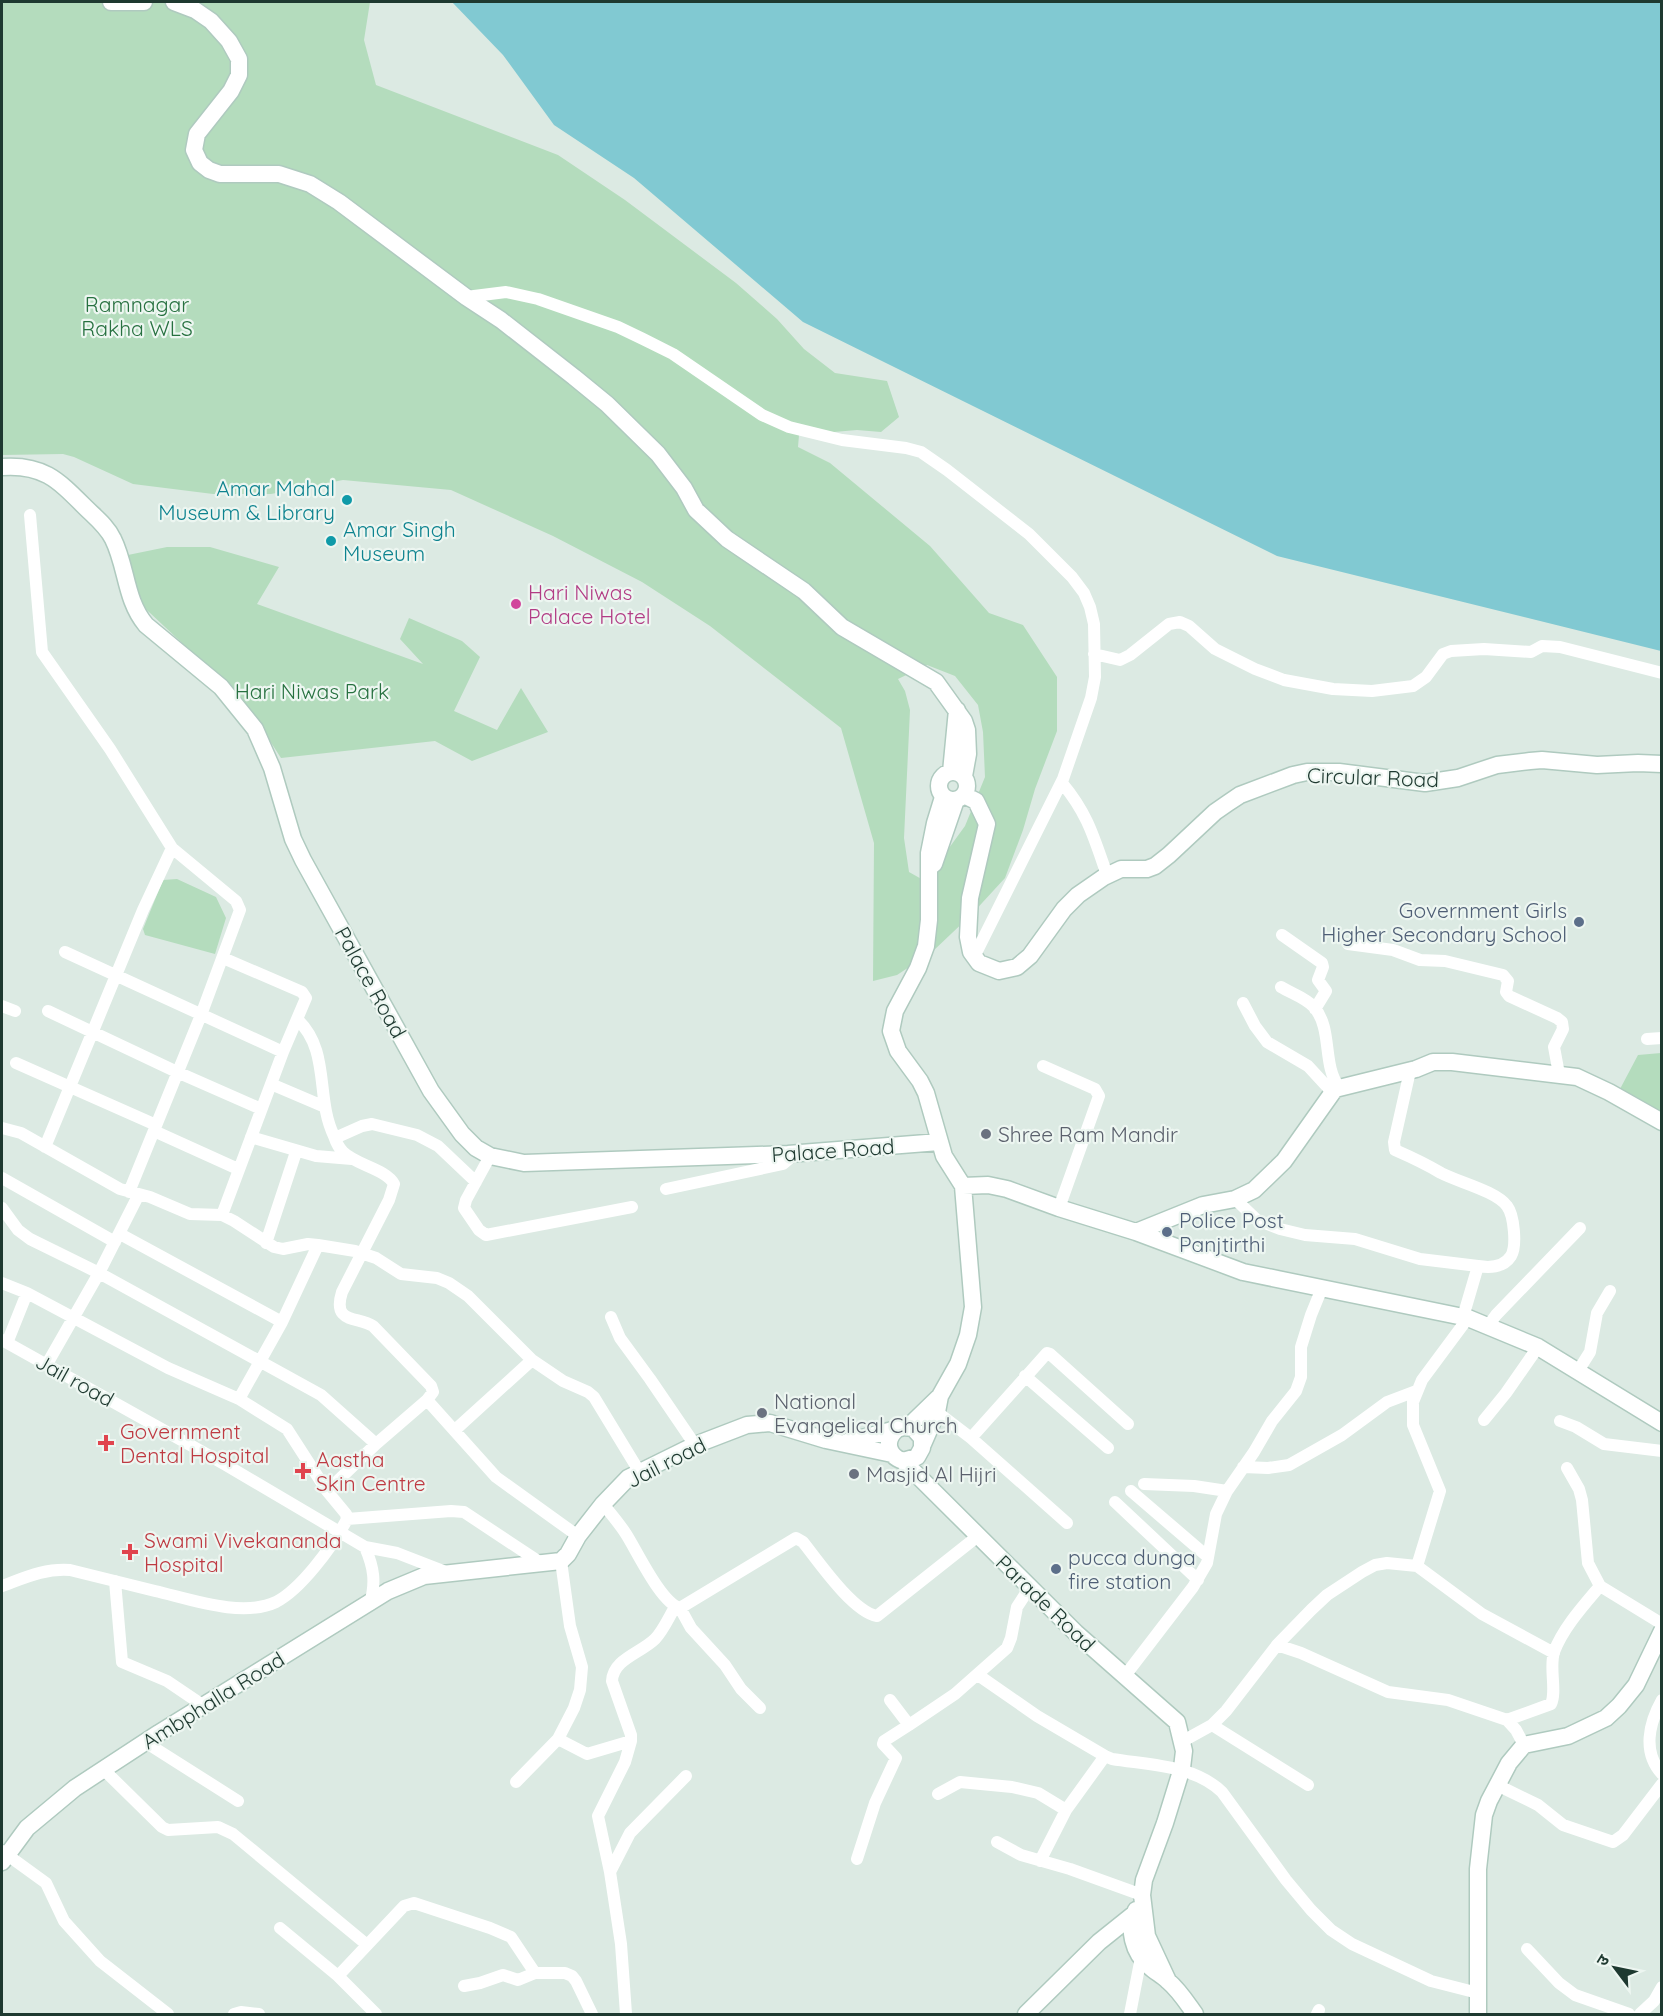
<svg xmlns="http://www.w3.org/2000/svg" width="1663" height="2016" font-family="Quicksand,'Noto Sans Devanagari',sans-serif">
	<rect width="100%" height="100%" fill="#dceae3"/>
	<!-- green -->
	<path fill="#b4dcbd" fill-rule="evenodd" d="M2 2H370L364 40 376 85 558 155 625 200 736 283 777 319 804 349 835 373 887 381 899 417 881 432 857 430 799 435 798 447 830 463 930 546 989 613 1023 625 1057 677V731L1035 789 1023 830 1005 878 971 915 932 952 897 975 873 981 874 843 841 728 710 626 642 582 553 536 451 490 343 480 271 494H213L133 484 74 457 63 454 2 455ZM927 665 955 676 978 705 983 732 985 777 965 826 925 881 909 872 904 838 910 710 905 691 898 679Z
		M167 547H210L279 567 257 604 423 664 400 639 409 618 462 641 480 657 454 711 497 730 521 688 548 732 472 761 435 741 281 758 244 701 134 598 123 556Z
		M177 879 216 897 226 918 215 954 145 935 143 929 163 880Z
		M1661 1053V1118L1620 1089 1638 1055Z"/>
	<!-- water -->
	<path fill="#81c9d2" d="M452 2H1661V651L1277 556 803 322 634 178 554 125 503 55Z"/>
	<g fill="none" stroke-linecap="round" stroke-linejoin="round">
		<!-- secondary casing -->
		<g stroke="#afcabf" stroke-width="19">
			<path id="secondary" d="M111 2H144
				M174 2 195 10 211 21 229 41 239 59V75L231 91 197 134 194 150 200 163 209 170 220 174H279L310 184 339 202 466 297 501 320 574 377 607 404 658 454 684 488 696 510 727 539 804 591 842 627 936 682 964 721 967 730 968 754 964 776
				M2 467C43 464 58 480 85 507 95 517 107 526 113 539 127 567 125 600 146 625L221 687 255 729 272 768 293 839 303 860 431 1091 462 1134 476 1148 490 1156 524 1163 788 1154 939 1142
				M939 786a14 14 0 1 1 28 0a14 14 0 1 1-28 0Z
				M951 772 957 710
				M964 795 976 801 987 824 970 898 968 937 971 952 979 963 999 971 1017 967 1030 956 1064 909 1078 895 1104 877 1121 869H1147L1155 866 1169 855 1215 812 1228 803 1240 795 1293 775 1307 772H1339L1425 783 1458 778 1497 765 1530 761 1542 760 1597 765 1638 763 1662 764
				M934 864 956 800
				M963 1186 988 1185 1007 1189 1059 1208 1136 1232 1243 1272 1468 1318 1538 1347 1662 1423
				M1136 1232 1203 1205 1235 1199 1254 1190 1284 1161 1335 1089 1416 1069 1433 1062H1452L1577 1077 1609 1092 1662 1122
				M908 1427 940 1396
				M847 1442 904 1427 913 1428 922 1438V1448L917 1457 903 1461C888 1456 884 1441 896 1430
				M923 1444 937 1412 940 1396 958 1364 968 1335 973 1307 963 1186 944 1156 926 1093 920 1081 898 1051 891 1031 895 1011 918 968 926 946 929 920V853L935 823 943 797
				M903 1461 1076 1633 1177 1722 1184 1751 1182 1768 1165 1823 1144 1880 1142 1895 1147 1936 1168 1981
				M2 1862 27 1828 75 1788 159 1733 388 1591 424 1576 561 1561 568 1554 578 1536 603 1504 628 1478 695 1445 747 1425 770 1423 826 1440 892 1454
				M1136 1910C1127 1929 1133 1953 1149 1966 1155 1972 1162 1975 1168 1981 1179 1990 1187 2003 1195 2014
				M1026 2014 1099 1942 1134 1914
				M1478 2014V1869L1484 1815 1489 1801 1509 1763 1524 1745 1568 1736 1606 1718 1619 1706 1636 1685 1662 1631"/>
		</g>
		<!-- street -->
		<path stroke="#fff" stroke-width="12" d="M466 297 506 292 538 299 618 327 643 339 673 354 762 415 789 427 842 440 906 448 921 452 947 470 1029 534 1072 577 1084 593 1090 607 1094 624 1095 677 1091 698 1063 779 974 957
			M30 515 42 652 110 749 172 848 236 901 240 910 201 1015 129 1192
			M1094 654 1120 660 1130 655 1169 624 1180 622 1189 626 1215 649 1255 669 1284 680 1333 689 1372 691 1413 686 1426 677 1443 654 1451 651 1484 649 1531 652 1542 646 1560 647 1662 673
			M1062 783C1088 814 1094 838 1107 875
			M1282 935 1322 963 1323 967 1318 980 1326 991 1315 1009
			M1348 944 1393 950 1420 960 1445 961 1503 975 1508 981 1506 992 1509 996 1557 1018 1562 1022 1563 1029 1554 1047 1559 1074
			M65 952 283 1052
			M1281 987C1291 993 1306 998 1314 1007 1333 1029 1322 1065 1339 1087
			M1243 1003 1255 1026 1267 1042 1308 1066 1332 1092
			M2 1006 15 1011
			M48 1011 177 1072 261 1109
			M297 1019C331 1051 315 1097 334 1136 336 1142 339 1148 343 1152 356 1165 386 1169 394 1184L389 1200 342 1292C332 1324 357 1316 373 1326L431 1386 433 1392 427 1400
			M1647 1039 1662 1038
			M16 1063 156 1125
			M1043 1066 1095 1089 1099 1096 1059 1208
			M1410 1071 1394 1142 1395 1150C1411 1157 1426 1164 1441 1173 1458 1182 1496 1191 1507 1206 1514 1215 1517 1246 1511 1256 1504 1267 1490 1268 1478 1266L1463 1317
			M271 1084 325 1107
			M2 1128 21 1133 120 1189 150 1197 190 1214 222 1215 234 1221 274 1247 283 1249 308 1244 318 1245 355 1251 376 1258 401 1274 437 1278 449 1283 468 1296 532 1360 563 1381 588 1392 594 1397 639 1471
			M154 1131 238 1169
			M251 1137 316 1156 352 1159
			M335 1138 362 1126 372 1124 417 1135 438 1146 476 1182
			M45 1147 143 910 172 848
			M490 1156 466 1200 464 1208 479 1230 486 1235 632 1207
			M2 1178 115 1242
			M666 1189 783 1164 796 1153
			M1235 1199 1257 1220 1280 1229 1305 1235 1355 1239 1420 1259 1478 1266
			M2 1208 18 1230 30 1239 99 1273 321 1395 376 1444
			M222 1215 283 1052 306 998 302 992 223 958
			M120 1234 282 1322
			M266 1243 296 1152
			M318 1245 282 1322 239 1399 287 1429 327 1491 376 1444 427 1400 496 1477 578 1536
			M2 1283 27 1293 168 1368 239 1399
			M611 1317 620 1338 650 1379 695 1445
			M1488 1326 1496 1315 1580 1228
			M2 1340 226 1465 365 1547 397 1553 446 1572
			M7 1343 27 1293
			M47 1364 99 1273 139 1194
			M1578 1371 1590 1352 1597 1313 1610 1291
			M1025 1376 1108 1448
			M937 1412 971 1438 1067 1523
			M1484 1420 1506 1393 1538 1347
			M1560 1421 1576 1427 1604 1444 1662 1451
			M455 1430 532 1360
			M971 1438 1047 1353 1050 1354 1128 1424
			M1243 1467 1268 1468 1289 1465 1342 1435 1387 1402 1416 1391
			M1567 1468 1579 1489 1582 1500 1588 1563 1600 1586 1662 1624
			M1144 1484 1194 1486 1227 1491
			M1131 1491 1208 1557
			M1115 1502 1198 1580
			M603 1504C611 1514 619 1523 626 1534 637 1551 661 1603 680 1608L691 1628 725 1665 741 1689 760 1708
			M347 1519 451 1511 464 1512 541 1563
			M365 1547C374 1568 376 1582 370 1604
			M1417 1566 1440 1491 1413 1425V1402L1422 1380 1468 1318
			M115 1581 122 1662 167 1681 204 1706
			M2 1586C24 1578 45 1568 70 1570 98 1577 127 1584 155 1591 190 1599 242 1618 276 1602 301 1589 331 1548 345 1523L347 1519 346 1514 327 1491
			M680 1608 796 1538 803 1542C818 1561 853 1612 877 1616L978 1536
			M1277 1645 1301 1653 1388 1692 1448 1700 1507 1720 1516 1730 1524 1745
			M978 1675 1037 1716 1105 1756 1112 1759C1149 1765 1194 1765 1222 1792L1286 1880 1311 1910 1331 1930 1352 1944 1431 1981 1478 1993
			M1124 1677 1193 1587 1207 1563 1216 1514 1227 1491 1254 1452 1272 1421 1296 1391 1301 1377V1347L1311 1315 1322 1288
			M890 1700 909 1725 955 1694 1007 1648 1011 1638 1017 1607 1030 1587
			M1662 1700C1649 1723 1642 1752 1662 1774
			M1507 1720 1551 1704C1557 1691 1549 1668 1554 1652 1563 1628 1584 1605 1600 1586
			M1212 1725 1308 1785
			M558 1739 587 1754 631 1741
			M1183 1741 1212 1725 1226 1711 1277 1645 1311 1610 1327 1595 1362 1572 1375 1565 1387 1563 1417 1566 1482 1614 1554 1653
			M145 1742 238 1801
			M103 1769 162 1827 168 1830 218 1827 233 1834 366 1944
			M516 1782 558 1739 574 1708 580 1690 582 1667 570 1626 561 1561
			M1497 1785 1538 1805 1563 1825 1613 1842 1623 1835 1662 1784
			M938 1794 960 1782 1012 1787 1038 1793 1066 1810
			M997 1842 1021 1855 1070 1869 1142 1895
			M2 1851 46 1883 64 1921 100 1961 168 2014
			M857 1859 875 1803 896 1758 883 1744 884 1741 909 1725
			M1040 1861 1066 1810 1105 1756
			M610 1872 630 1833 686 1776
			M280 1928 338 1976 376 2014
			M1527 1949 1559 1983 1575 1995 1629 2014
			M338 1976 404 1906 414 1903 490 1928 511 1937 535 1973
			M464 1986 480 1983 503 1975 518 1980 535 1973H565L572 1976 576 1981 592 2014
			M234 2014 241 2012 259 2014
			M626 2014 621 1944 610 1872 598 1816 625 1762 631 1741V1735L612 1681C613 1659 641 1653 655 1639 663 1631 669 1617 675 1607
			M1130 2014 1142 1952
			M1317 2014 1319 2010
			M1640 2014 1654 2001 1662 1987"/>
		<!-- secondary -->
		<use href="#secondary" stroke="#fff" stroke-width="16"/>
	</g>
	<!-- markers -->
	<g fill="#0f9aa8" stroke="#edf6f1" stroke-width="2">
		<circle cx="347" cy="500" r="6"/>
		<circle cx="331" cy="541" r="6"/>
	</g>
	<circle fill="#d1479c" stroke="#edf6f1" stroke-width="2" cx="516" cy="604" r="6"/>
	<g fill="#5c6f8a" stroke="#edf6f1" stroke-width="2">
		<circle cx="1579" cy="922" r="6"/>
		<circle cx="1167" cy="1232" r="6"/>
		<circle cx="1056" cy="1569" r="6"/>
	</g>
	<g fill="#6b7280" stroke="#edf6f1" stroke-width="2">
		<circle cx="986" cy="1134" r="6"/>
		<circle cx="762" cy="1413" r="6"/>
		<circle cx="854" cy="1474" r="6"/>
	</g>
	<g fill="#e0444e" stroke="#edf6f1" stroke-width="2">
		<path d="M103 1434h6v6h6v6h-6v6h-6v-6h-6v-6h6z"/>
		<path d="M300 1462h6v6h6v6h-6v6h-6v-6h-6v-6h6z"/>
		<path d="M127 1543h6v6h6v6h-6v6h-6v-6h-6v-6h6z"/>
	</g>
	<g text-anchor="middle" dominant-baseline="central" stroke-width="4.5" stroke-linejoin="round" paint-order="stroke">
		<!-- park labels -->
		<g font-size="21" fill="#277140" stroke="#edf6f1">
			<text x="137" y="304">Ramnagar<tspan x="137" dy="24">Rakha WLS</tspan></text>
			<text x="312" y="691">Hari Niwas Park</text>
		</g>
		<!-- culture labels -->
		<g font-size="21" fill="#0d838f" stroke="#edf6f1" text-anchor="end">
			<text x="335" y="488">Amar Mahal<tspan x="335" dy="24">Museum &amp; Library</tspan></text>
			<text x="343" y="529" text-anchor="start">Amar Singh<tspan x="343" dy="24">Museum</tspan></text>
		</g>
		<!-- hotel labels -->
		<g font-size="21" fill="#b23c85" stroke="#edf6f1" text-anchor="start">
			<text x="528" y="592">Hari Niwas<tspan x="528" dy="24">Palace Hotel</tspan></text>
		</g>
		<!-- street labels -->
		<g font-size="21" fill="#1e3930" stroke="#edf6f1">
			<text transform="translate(1373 777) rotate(2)">Circular Road</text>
			<text transform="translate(371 982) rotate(61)">Palace Road</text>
			<text transform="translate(833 1150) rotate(-4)">Palace Road</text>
			<text transform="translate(75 1380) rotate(29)">Jail road</text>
			<text transform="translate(666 1462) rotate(-27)">Jail road</text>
			<text transform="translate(1046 1603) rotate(44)">Parade Road</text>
			<text transform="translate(213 1700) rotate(-32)">Ambphalla Road</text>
		</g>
		<!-- service labels -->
		<g font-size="21" fill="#4e5e75" stroke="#edf6f1" text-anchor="start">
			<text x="1567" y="910" text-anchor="end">Government Girls<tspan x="1567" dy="24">Higher Secondary School</tspan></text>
			<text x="1179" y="1220">Police Post<tspan x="1179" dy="24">Panjtirthi</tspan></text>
			<text x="1068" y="1557">pucca dunga<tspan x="1068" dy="24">fire station</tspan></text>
		</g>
		<!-- worship labels -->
		<g font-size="21" fill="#5b616d" stroke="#edf6f1" text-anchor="start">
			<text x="998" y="1134">Shree Ram Mandir</text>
			<text x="774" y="1401">National<tspan x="774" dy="24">Evangelical Church</tspan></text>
			<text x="866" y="1474">Masjid Al Hijri</text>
		</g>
		<!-- health labels -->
		<g font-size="21" fill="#be3a42" stroke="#edf6f1" text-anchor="start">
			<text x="120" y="1431">Government<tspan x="120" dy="24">Dental Hospital</tspan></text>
			<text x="316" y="1459">Aastha<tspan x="316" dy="24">Skin Centre</tspan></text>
			<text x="144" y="1540">Swami Vivekananda<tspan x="144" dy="24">Hospital</tspan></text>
		</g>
	</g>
	<!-- border -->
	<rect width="1663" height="2016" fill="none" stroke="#1e3930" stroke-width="6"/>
	<!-- north arrow -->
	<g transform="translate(1615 1968) rotate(302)" stroke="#edf6f1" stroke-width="4.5" paint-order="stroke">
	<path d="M0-4.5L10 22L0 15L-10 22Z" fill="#1e3930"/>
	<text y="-9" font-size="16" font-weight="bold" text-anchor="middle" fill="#1e3930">उ</text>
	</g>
</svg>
